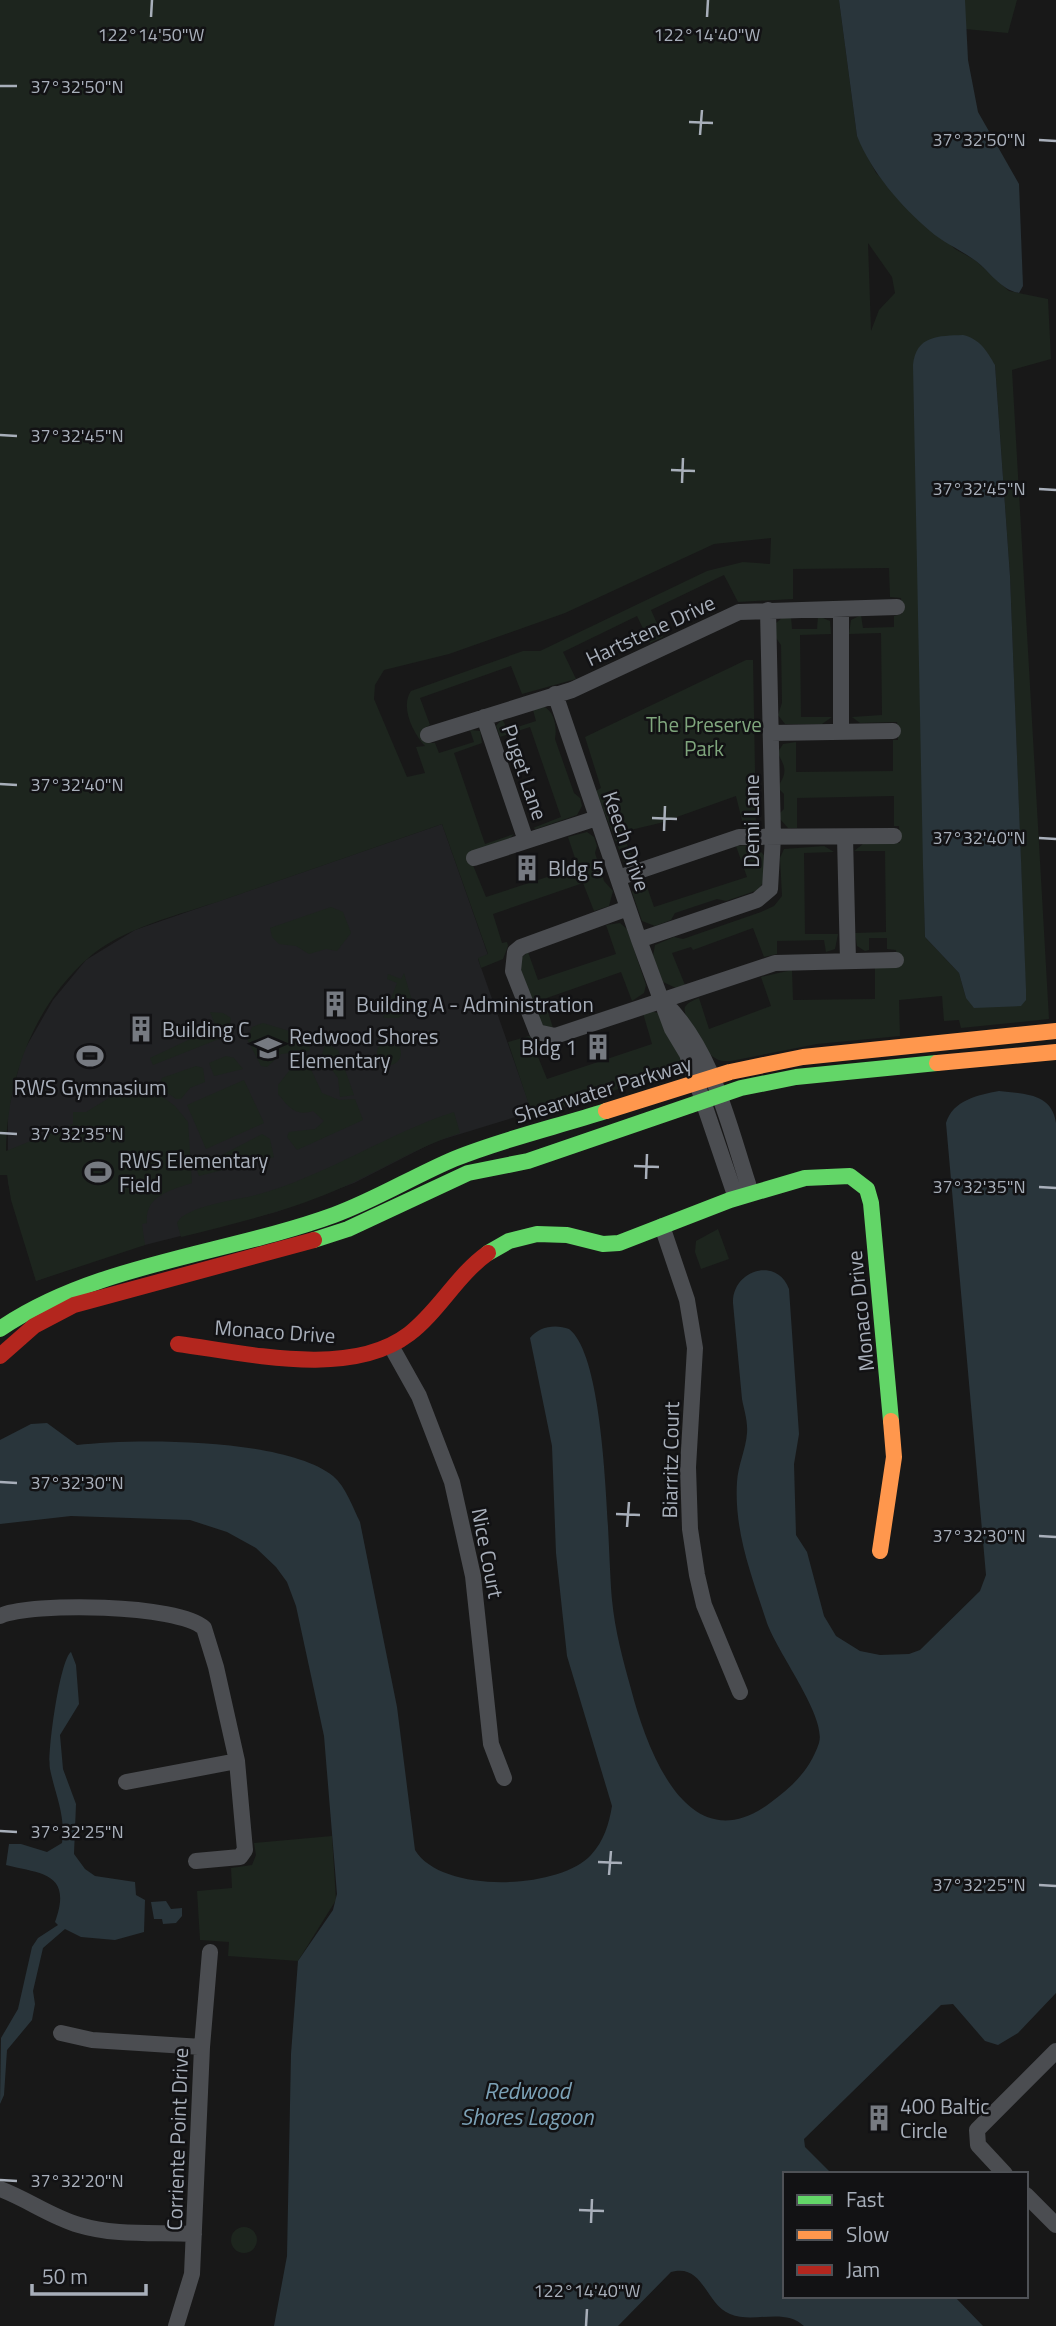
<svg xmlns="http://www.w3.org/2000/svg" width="1056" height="2326" font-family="'Titillium Web',sans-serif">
	<rect width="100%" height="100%" fill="#181818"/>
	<!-- built -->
	<path fill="#212224" d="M442 824 488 955 478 959 532 1112 434 1142 354 1183 276 1212 121 1251 36 1281 8 1183V1111L22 1054 53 1000 86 960 135 930Z"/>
	<!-- green -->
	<path fill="#1d251e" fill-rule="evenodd" d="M0 0H839L857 136 876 173 955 249 975 260 1009 291 1048 299 1051 359 1012 370 1049 1019 961 1028 959 1020 944 1021 942 996 899 1000 900 1036 817 1044 731 1061C725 1061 720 1062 715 1058 707 1054 681 1016 685 1007 688 1002 694 1000 699 998L709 1029 771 1006 761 977 792 970 793 1000 875 999V968L897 967 896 950 887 949V938H869V950L865 951 857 946 855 933 886 932 885 851H854L863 844 900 843 899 826H894V796L797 798V828H788L780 819V813L784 809V794L779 789C779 782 783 780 784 774 786 765 780 760 778 752L783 744 796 742V772L893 771V740H898L897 722 860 723 852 717 882 715 881 633 849 634 851 620 861 615 863 628 894 627V616L902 614 901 598 890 597 889 568 793 569V599L738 602 724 575 651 610 663 637 650 643 637 616 563 652 576 679 522 694 511 666 420 698 430 725 423 729 429 743H435L439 753 474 742 470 730 480 731 482 743 454 753 485 844 514 834 509 839 468 853 486 897 578 867 568 837 587 832 594 837 597 846 595 853 604 881 613 891 609 906 594 911 583 883 493 914 502 943 507 942 508 946 503 959 481 968 478 958 488 954 442 824C370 849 298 874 226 899 180 915 122 927 86 960 32 1009 7 1081 6 1151L73 1124V1112H86L109 1098 148 1086 175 1106 188 1122 192 1183C171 1190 144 1196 147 1223L142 1224 145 1245 36 1281 11 1200 7 1175H0ZM868 243 892 277 895 293 879 310 871 331ZM914 358 995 365 1010 576 1026 1000 966 998 959 973 925 937ZM771 538 770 564 743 562 707 571 540 651H523L411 691C400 707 413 733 425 746L416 747 425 773 407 777 374 699 375 685 384 670 449 654 565 613 714 544Z
		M965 0H1017L1008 33 965 29Z
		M818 616 830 621 831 634 800 635 801 717H832L822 724H785L778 715 782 703 781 645 776 638V623L783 617H791L792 629H817Z
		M746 660H753L756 826 744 828 736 796 660 823 622 832 635 864 624 862 596 791 601 788 585 737Z
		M543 706C555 712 557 727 555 739L574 793 580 798 582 806 577 815 536 829 533 828 561 817 530 727 500 737 496 726 502 719 508 730 536 721 533 710Z
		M754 845 764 855V881L758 890 726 901 717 899 675 913 671 920 655 926 642 921 632 892 638 881 644 878 654 907 747 877 736 846Z
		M824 846 834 852 804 853 805 934H838L835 949 826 952 824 940 777 941V954L764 957 753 928 693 950 691 947 672 953 685 985 676 988 663 982 653 956 655 945 674 937 683 939 761 912 774 906 782 896 780 858 784 849Z
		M331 907 343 912 351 933 337 951 326 949 309 954 296 946 279 944 272 937 270 928Z
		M620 923 627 929 646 985 644 993 632 1001 621 972 544 999 553 1028 541 1025 520 967 521 958 528 952 538 980 616 954 606 925Z
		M404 973 414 1008 398 1018H383L397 983 387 979 388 974 401 979Z
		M651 1011 658 1013 682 1061 680 1069 533 1117 508 1042 529 1036 540 1042 541 1049 536 1052 547 1079 652 1044 643 1013Z
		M210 1012 223 1013 231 1018 229 1035 153 1065 150 1058 216 1027Z
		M263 1023 312 1038 309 1051 281 1054 267 1067 261 1066 247 1039 252 1027Z
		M377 1053a12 12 0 1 1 24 0a12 12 0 1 1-24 0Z
		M325 1043 338 1050 354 1095 340 1097 338 1078 322 1056Z
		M226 1056 234 1058 243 1069 214 1076 209 1063Z
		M296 1062 309 1065 322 1093 339 1100 355 1099 363 1120 297 1150 287 1137 289 1132 315 1129 324 1121 313 1111C295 1117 288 1106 278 1094V1085Z
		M196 1066 203 1068 205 1082 190 1088 181 1099H176L159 1087 162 1078Z
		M244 1080 264 1123 206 1149 187 1105Z
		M454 1112 460 1133C416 1147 377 1173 334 1191 285 1212 232 1224 181 1237L177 1223C185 1206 237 1200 256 1195 326 1176 386 1134 454 1112Z
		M262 1134 270 1139 274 1157 199 1176 195 1165 197 1159 220 1156Z
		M718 1229 729 1259 701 1269 695 1252 696 1241Z
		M332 1836 336 1900 298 1961 228 1956 229 1942 200 1940 197 1891 232 1888 231 1868 252 1865 256 1855 254 1843Z
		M231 2240a13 13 0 1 1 26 0a13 13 0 1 1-26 0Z"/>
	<!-- water -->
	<path fill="#29353b" d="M839 0H965L968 60 978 112 1019 184 1023 286 1019 293C1001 290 989 271 976 261 961 250 944 243 930 231 900 205 872 173 857 136Z
		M963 335C980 339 987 351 995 365L1010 576 1026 989V1000L1021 1006 974 1008 966 998 959 973 925 937 923 866 913 365C916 335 939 336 963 335Z
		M999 1091C1024 1094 1052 1093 1056 1123V1993L1018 2033 998 2045 985 2041 953 2004 941 2005 804 2139 805 2147 832 2174H785V2296H954L983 2326H804C784 2307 754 2324 730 2314 705 2304 704 2263 671 2272L618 2326H274L287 2256 291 2054 298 1961 333 1910 337 1894 324 1736 296 1606 287 1582 276 1567 256 1548 227 1532 190 1520 71 1516 0 1524V1440L31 1424 47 1423 77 1445C136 1438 285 1438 333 1476 346 1487 353 1508 360 1522L397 1707 415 1850C441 1894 559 1890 591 1855 604 1841 609 1824 612 1806L567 1656 556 1553 552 1446 530 1338C539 1326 556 1324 569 1329 608 1359 607 1548 612 1600 615 1631 623 1660 631 1689 647 1750 688 1864 770 1803 792 1787 810 1770 819 1743 827 1716 775 1650 766 1620 751 1574 734 1531 737 1482 738 1465 746 1449 747 1433 748 1421 744 1410 742 1399 739 1367 736 1335 733 1303 732 1270 777 1256 789 1289L799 1434 794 1464 796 1535 807 1552 824 1616 836 1636 860 1651 880 1655 909 1654 920 1650 980 1591 986 1575 946 1123C953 1100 978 1095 999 1091Z
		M71 1652 76 1665 79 1704 60 1735 63 1769 76 1804 74 1854 85 1869 95 1876 135 1882 136 1895 145 1900 144 1932 115 1940 81 1937 65 1929 43 1948 33 1991 35 2004 32 2020 7 2050 4 2095 0 2104 1 2038 18 2009 32 1947 38 1938 58 1925 55 1922C73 1872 41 1874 6 1865L9 1844H21L47 1852 62 1843C66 1816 55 1794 50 1769 47 1753 60 1659 71 1652Z
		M166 1901 171 1909 182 1908V1916L176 1923 163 1924 162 1919H154L151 1902Z"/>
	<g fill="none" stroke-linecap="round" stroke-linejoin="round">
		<!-- street -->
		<path stroke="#4b4d51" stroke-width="16" d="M841 609V732
			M555 694 639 940 672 1029 687 1054 736 1198
			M484 717 526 841
			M771 733 893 731
			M428 735 572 690 739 612 897 607
			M845 837 848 961
			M474 858 597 818
			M618 878 739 837 894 836
			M628 908 521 947 515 952 513 971 537 1032 555 1036 775 963 896 960
			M639 940 757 900 770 889 773 837 768 610
			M665 1003C715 1054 729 1128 751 1193
			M662 1226 687 1300 695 1348 688 1467 690 1529 697 1575 704 1605 740 1692
			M391 1346 419 1396 452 1482 473 1576 491 1744 504 1778
			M0 1616C31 1602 179 1604 204 1628L216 1667 237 1761 245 1850 240 1857 196 1861
			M126 1782 237 1761
			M61 2033 92 2040 202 2047
			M1005 2174 978 2145 977 2130 1056 2051
			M0 2189C27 2199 51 2217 79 2225 115 2236 157 2232 194 2234
			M1026 2195 1056 2225
			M176 2326 192 2274 202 2047 210 1952"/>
		<!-- fast -->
		<path stroke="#63d668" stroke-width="16" d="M314 1240 348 1229 468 1173 528 1161 741 1088 796 1077 937 1063
			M488 1253 509 1241 537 1234 567 1235 603 1244 619 1243 730 1200 805 1178 850 1176 867 1189 871 1203 891 1421
			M0 1329C94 1264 227 1254 334 1215 375 1200 414 1176 454 1159 503 1139 556 1127 606 1111"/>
		<!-- slow -->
		<path stroke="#ff974d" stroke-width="16" d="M937 1063 1056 1052
			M606 1111 730 1072 803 1057 1056 1031
			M880 1551 894 1457 891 1421"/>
		<!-- jam -->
		<path stroke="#b3261e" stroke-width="16" d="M178 1344C246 1353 350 1379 409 1334 439 1311 457 1275 488 1253
			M0 1356 34 1326 74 1305 314 1240"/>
	</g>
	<!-- ticks -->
	<path fill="none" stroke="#a8afba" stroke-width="2.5" d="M151 17 152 0M707 17 708 0M0 86H17M689 122 713 123M700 135 702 110M1039 140 1056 141M0 435 17 436M671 470 695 471M682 483 683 458M1039 489 1056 490M0 784 17 785M652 818 677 819M664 831 665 806M1039 838 1056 839M0 1133 17 1134M634 1166 659 1167M646 1179 647 1154M1039 1187 1056 1188M0 1482 17 1483M616 1514 640 1515M627 1527 629 1502M1039 1536 1056 1537M0 1831 17 1832M598 1862 622 1863M609 1875 611 1851M1039 1885 1056 1886M0 2180 17 2181M579 2210 604 2211M591 2223 592 2199M586 2326 587 2309"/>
	<!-- icons -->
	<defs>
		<g id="building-bare" transform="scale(2.1)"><path d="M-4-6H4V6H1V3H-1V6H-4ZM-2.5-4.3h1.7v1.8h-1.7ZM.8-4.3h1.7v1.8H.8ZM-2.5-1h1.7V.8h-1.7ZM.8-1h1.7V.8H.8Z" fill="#767a81" stroke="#121214" stroke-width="2.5" paint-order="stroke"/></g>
		<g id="school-bare" transform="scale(2.1)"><path d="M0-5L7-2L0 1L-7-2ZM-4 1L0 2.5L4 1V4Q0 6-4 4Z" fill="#767a81" stroke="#121214" stroke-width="2.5" paint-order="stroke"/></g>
		<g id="stadium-bare" transform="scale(2.1)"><path d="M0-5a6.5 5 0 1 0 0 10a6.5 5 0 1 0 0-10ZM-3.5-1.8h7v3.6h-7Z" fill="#767a81" stroke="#121214" stroke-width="2.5" paint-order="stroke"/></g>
	</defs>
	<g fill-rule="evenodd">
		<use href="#building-bare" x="527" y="868"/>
		<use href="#building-bare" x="335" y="1004"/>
		<use href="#building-bare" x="141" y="1029"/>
		<use href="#building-bare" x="598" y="1047"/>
		<use href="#school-bare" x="268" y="1048"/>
		<use href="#stadium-bare" x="90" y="1056"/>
		<use href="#stadium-bare" x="98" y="1172"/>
		<use href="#building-bare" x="879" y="2118"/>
	</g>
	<g text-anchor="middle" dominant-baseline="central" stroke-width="5" stroke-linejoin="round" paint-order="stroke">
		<!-- street labels -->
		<g font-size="21" fill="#a8afba" stroke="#121214">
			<text transform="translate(650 630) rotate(-25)">Hartstene Drive</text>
			<text transform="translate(525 772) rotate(71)">Puget Lane</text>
			<text transform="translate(751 821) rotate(-90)">Demi Lane</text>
			<text transform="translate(627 841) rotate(71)">Keech Drive</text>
			<text transform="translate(603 1089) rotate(-17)">Shearwater Parkway</text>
			<text transform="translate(860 1311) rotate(-96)">Monaco Drive</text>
			<text transform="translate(275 1331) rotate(4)">Monaco Drive</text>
			<text transform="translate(670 1460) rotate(-89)">Biarritz Court</text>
			<text transform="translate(488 1553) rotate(79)">Nice Court</text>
			<text transform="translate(177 2139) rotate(-88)">Corriente Point Drive</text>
		</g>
		<!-- park labels -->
		<g font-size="21" fill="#7fa67d" stroke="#121214">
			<text x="704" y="724">The Preserve<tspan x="704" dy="24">Park</tspan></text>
		</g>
		<!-- poi labels -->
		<g font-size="21" fill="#a8afba" stroke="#121214" text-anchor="start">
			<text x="548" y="868">Bldg 5</text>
			<text x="356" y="1004">Building A - Administration</text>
			<text x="162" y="1029">Building C</text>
			<text x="289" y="1036">Redwood Shores<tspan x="289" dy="24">Elementary</tspan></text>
			<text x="577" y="1047" text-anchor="end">Bldg 1</text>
			<text x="90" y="1087" text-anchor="middle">RWS Gymnasium</text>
			<text x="119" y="1160">RWS Elementary<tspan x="119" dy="24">Field</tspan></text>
			<text x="900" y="2106">400 Baltic<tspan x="900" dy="24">Circle</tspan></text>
		</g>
		<!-- water labels -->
		<g font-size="23" font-style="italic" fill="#7ca2b7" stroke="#121214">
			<text x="527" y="2090">Redwood<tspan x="527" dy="26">Shores Lagoon</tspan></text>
		</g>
	</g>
	<g font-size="18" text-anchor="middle" fill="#a8afba" stroke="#121214" stroke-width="5" stroke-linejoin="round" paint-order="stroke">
		<text x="151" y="41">122°14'50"W</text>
		<text x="707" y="41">122°14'40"W</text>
		<text x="77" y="93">37°32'50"N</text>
		<text x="979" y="146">37°32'50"N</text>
		<text x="77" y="442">37°32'45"N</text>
		<text x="979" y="495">37°32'45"N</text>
		<text x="77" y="791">37°32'40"N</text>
		<text x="979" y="844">37°32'40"N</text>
		<text x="77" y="1140">37°32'35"N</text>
		<text x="979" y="1193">37°32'35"N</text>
		<text x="77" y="1489">37°32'30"N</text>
		<text x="979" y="1542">37°32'30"N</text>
		<text x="77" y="1838">37°32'25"N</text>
		<text x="979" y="1891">37°32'25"N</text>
		<text x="77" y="2187">37°32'20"N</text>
		<text x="587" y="2297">122°14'40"W</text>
	</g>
	<!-- legend -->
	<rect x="783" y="2172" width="245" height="126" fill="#121214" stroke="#4e5156" stroke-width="2"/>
	<rect x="797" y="2195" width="35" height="10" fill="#63d668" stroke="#4e5156" stroke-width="2"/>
	<text x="846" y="2207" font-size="21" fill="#a8afba">Fast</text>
	<rect x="797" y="2230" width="35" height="10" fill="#ff974d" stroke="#4e5156" stroke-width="2"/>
	<text x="846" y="2242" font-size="21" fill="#a8afba">Slow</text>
	<rect x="797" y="2265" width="35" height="10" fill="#b3261e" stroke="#4e5156" stroke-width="2"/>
	<text x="846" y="2277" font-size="21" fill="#a8afba">Jam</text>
	<!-- scale -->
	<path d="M32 2284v10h114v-10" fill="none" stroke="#a8afba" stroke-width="3.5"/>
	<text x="42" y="2284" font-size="21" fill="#a8afba" stroke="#121214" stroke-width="5" paint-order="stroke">50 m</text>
</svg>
